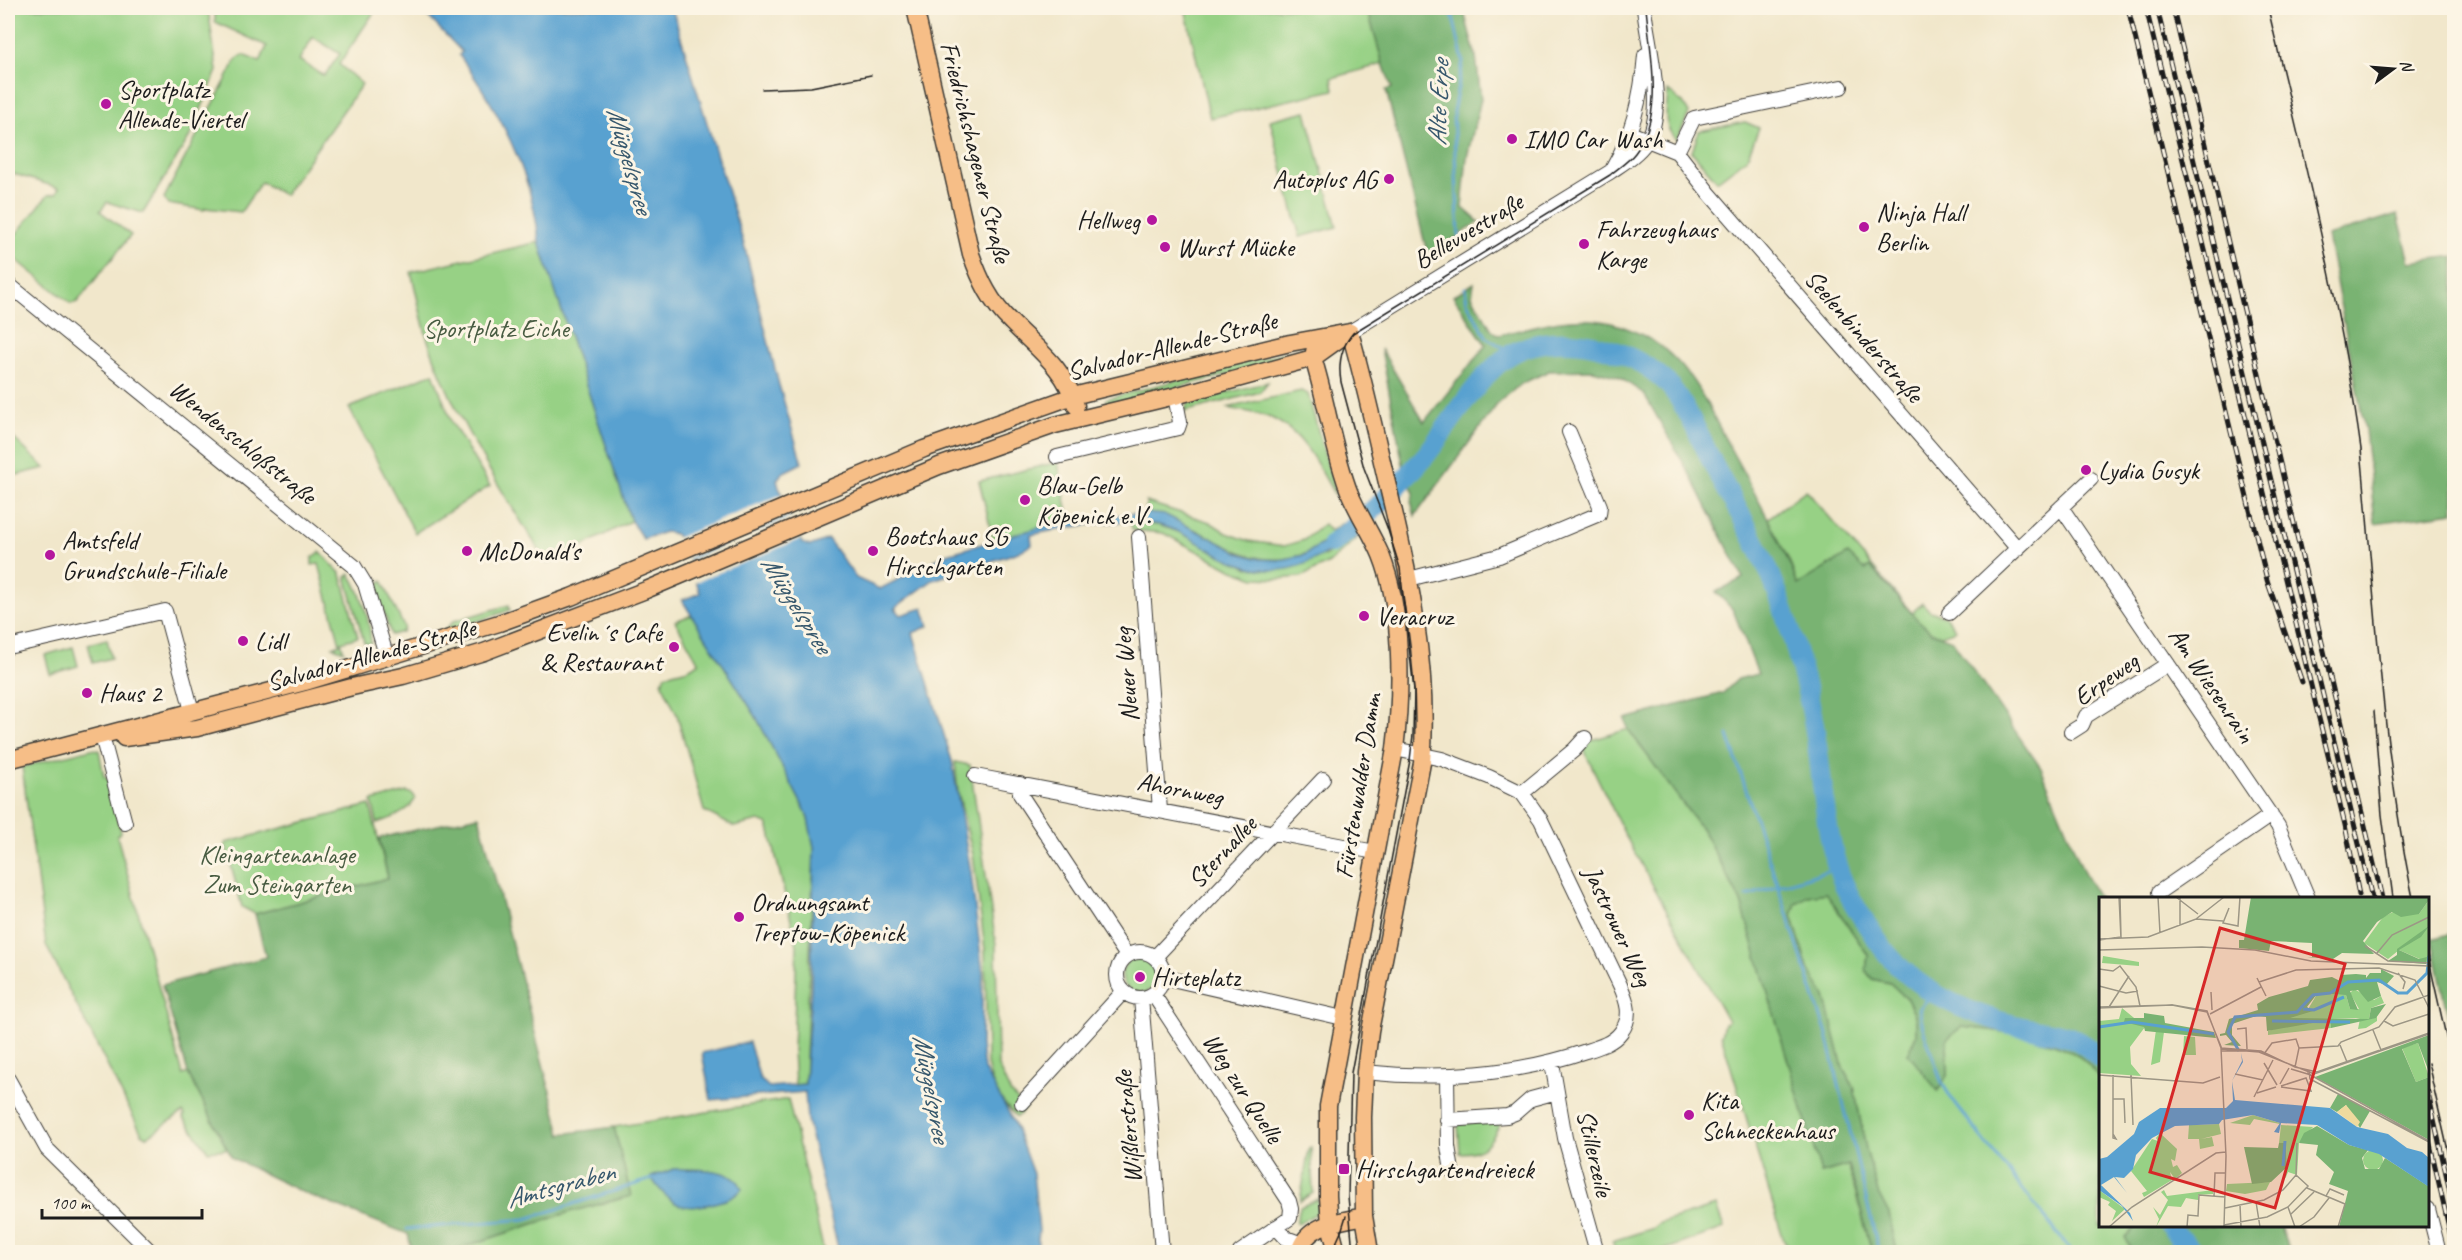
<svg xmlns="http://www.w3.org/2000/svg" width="2462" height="1260" font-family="Caveat,sans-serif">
	<rect width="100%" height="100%" fill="#fcf5e5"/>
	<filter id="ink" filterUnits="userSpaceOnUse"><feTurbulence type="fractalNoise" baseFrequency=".0167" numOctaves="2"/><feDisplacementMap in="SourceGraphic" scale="12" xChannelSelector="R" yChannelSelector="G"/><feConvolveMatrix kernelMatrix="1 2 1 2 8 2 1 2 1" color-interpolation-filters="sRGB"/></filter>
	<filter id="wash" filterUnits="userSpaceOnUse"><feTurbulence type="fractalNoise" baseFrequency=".008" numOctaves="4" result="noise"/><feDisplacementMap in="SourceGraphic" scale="24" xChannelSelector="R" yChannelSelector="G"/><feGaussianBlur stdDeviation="1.35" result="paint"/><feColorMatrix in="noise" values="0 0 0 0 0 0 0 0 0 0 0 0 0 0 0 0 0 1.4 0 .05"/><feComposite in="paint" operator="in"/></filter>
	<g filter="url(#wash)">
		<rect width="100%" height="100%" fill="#f1e7cb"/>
		<!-- green -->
		<path fill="#97d185" stroke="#5a7650" stroke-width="1.5" fill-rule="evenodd" d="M8 8H208L217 71 190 136 143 213 107 202 100 211 131 235 77 302 71 304 8 253V244L48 195 56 194 59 188 8 172Z
			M215 8H377L339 64 362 84 284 195 261 182 241 212 205 208 204 210 168 204 164 198 237 59 243 55 260 62 267 46 215 22ZM313 37 340 54 324 76 299 60Z
			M1185 8H1367L1383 64 1332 78 1334 90 1210 118Z
			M1668 91 1683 103 1689 113 1677 140C1661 127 1667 110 1668 91Z
			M1306 111 1337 227 1300 237 1270 120Z
			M1745 122 1759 128 1747 158 1717 181 1692 152 1699 131Z
			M539 242 631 521 548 564C505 497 459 426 432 352 422 326 418 298 411 272Z
			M1288 351 1290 359 1107 405 1106 399Z
			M433 373 452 423 490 486 415 533 349 408Z
			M1268 382 1260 392 1184 412 1188 403Z
			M1301 391 1308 394 1337 499C1321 472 1306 436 1277 421 1264 413 1242 411 1227 408Z
			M8 433 45 468 8 477Z
			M1058 462 1069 519 994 542 979 481Z
			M1806 490 1912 613 1922 603 1930 611 1945 616 1956 630 1927 640 1798 586 1789 560 1767 519Z
			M1146 502 1210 522 1227 533 1249 541 1284 546 1304 540 1324 524 1330 531 1346 521 1350 526C1335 535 1318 550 1302 555 1240 575 1204 520 1146 513Z
			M1131 523 1158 525 1179 532 1248 568 1327 555 1354 533 1357 538 1329 563 1301 577 1278 579 1255 578 1231 569 1163 533 1132 530Z
			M320 552 341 574 358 637 341 642 344 651 333 647 340 644 319 564 312 565V558Z
			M350 574C362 593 370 621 371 643L367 644 364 642 346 577Z
			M382 580 404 627 402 632 391 635 376 587Z
			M509 605 510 610 442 633 454 621Z
			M692 615 755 715 807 814 814 847 805 1084 795 1085 793 1050 797 945 769 828 767 824 759 821 734 827 704 811 677 715 662 683 665 675 688 669 699 663 675 621Z
			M107 639 111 658 93 663 88 644Z
			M73 647 78 666 50 674 45 655Z
			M1628 729 1703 831 1741 902 1822 1173 1848 1165 1872 1252H1791L1784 1241 1721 1035 1724 1024 1728 1021 1625 835 1584 750 1589 741Z
			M91 749 99 750 104 777H107L121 832 117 836 183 1075 188 1073 227 1149 208 1151 183 1117 185 1115 183 1112 147 1137 142 1134 46 945 22 767Z
			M955 762 970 765 996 945 998 1066 1011 1094 1026 1108 1017 1117C1001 1103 991 1085 987 1064L985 950 973 855 958 792Z
			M407 792 413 794 415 799C409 812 391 819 377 823L372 801Z
			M370 805 388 878 255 914 242 907 225 843Z
			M1826 893 1868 955 1866 971 1872 979 1890 983 1907 999 1916 1018V1035L1908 1054 1948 1075 1947 1039 1961 1027C2001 1031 2046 1035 2080 1057 2088 1062 2094 1071 2100 1077V1226H2137L2125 1237 2133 1252H1897L1889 1214 1878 1193 1866 1149 1854 1087 1843 1068 1825 996 1808 969 1792 915 1796 903 1808 896Z
			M1122 975a18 18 0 1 1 36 0a18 18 0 1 1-36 0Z
			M788 1099 824 1252H448L573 1211 631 1196 614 1127Z
			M1502 1120C1491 1142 1486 1153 1460 1153L1458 1124Z
			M1311 1147 1313 1193 1300 1201 1309 1148Z
			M1318 1199 1317 1213 1298 1224 1296 1223 1300 1207Z
			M1716 1206 1724 1228 1659 1252H1616L1612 1241 1654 1228 1660 1223Z"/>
		<!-- forest -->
		<path fill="#79b372" stroke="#4a6847" stroke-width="1.5" d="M1367 8H1463L1476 57 1481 99 1467 157 1462 207 1479 222 1428 256 1386 90 1392 88 1383 64Z
			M2398 214 2410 262 2454 256V512L2375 523 2365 430 2327 236Z
			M1474 283 1472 296 1492 330 1499 335C1532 327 1567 315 1602 321 1629 326 1659 341 1677 361 1700 385 1714 418 1729 446 1754 492 1780 537 1798 585L1848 554 1865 570 1870 567 1918 620 1932 632 1952 640 2041 768 2082 868 2100 901V1077C2094 1071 2088 1062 2080 1057 2046 1035 2001 1031 1961 1027L1947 1039 1948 1075 1938 1091 1908 1054 1916 1035V1018L1907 999 1890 983 1872 979 1866 971 1868 955 1826 893 1808 896 1796 903 1792 915 1808 969 1825 996 1843 1068 1854 1087 1866 1149 1878 1193 1889 1214 1897 1252H1872L1849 1165 1821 1173 1741 902 1703 831 1628 729 1625 719 1723 693 1738 679 1758 674 1733 610 1716 592 1743 578 1693 480 1644 394 1619 377 1593 370 1549 371 1521 384 1499 402 1415 516 1411 501 1414 493 1404 470 1381 349 1424 422 1486 345 1453 296Z
			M479 816 561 1134 614 1127 631 1196 573 1211 448 1252H412L408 1234 306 1194 232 1158 188 1073 162 985 266 957 255 914 388 878 379 838Z
			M2428 922 2432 939 2454 932V1040Z
			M2137 1226H2280L2289 1252H2133L2125 1237Z"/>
		<!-- water -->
		<path fill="#59a1d0" stroke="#3a5e76" stroke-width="1.5" d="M420 8H672L745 248 779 385 802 463 782 473 777 480 779 487 802 543 810 546 828 539 856 578 880 589 947 554 1069 519 1146 513 1166 515 1242 554 1260 559 1280 560 1304 555 1350 526 1354 533C1307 571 1272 584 1216 553 1198 543 1180 530 1159 525 1123 517 1067 527 1031 535L1032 545 1016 553 933 580 895 608 901 615 923 608 929 626 913 633 952 761 971 873 983 974 981 1045 984 1069 1014 1122 1033 1174 1039 1230 1037 1252H839L807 1120 805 1092 711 1100 702 1053 749 1042 760 1079 769 1087 805 1084 811 986 814 847 807 814 755 715 682 600 700 593 687 555V537L679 540 675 534 665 532 643 539 631 521 539 242C533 174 499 110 459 55L462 52Z
			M674 1169C692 1169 736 1167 742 1189 736 1197 727 1200 718 1202 684 1211 673 1209 652 1179L651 1177Z"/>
		<!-- pier -->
		<path fill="#f1e7cb" d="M785 493 793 514 686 559 684 556 690 551 685 540 678 543 674 539Z
			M794 516 803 538 694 583 686 561Z"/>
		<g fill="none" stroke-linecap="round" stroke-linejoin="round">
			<!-- stream -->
			<path stroke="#59a1d0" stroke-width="3" d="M1448 8 1453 17 1463 61 1453 112 1459 237
				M1465 288 1467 302 1487 338 1513 353
				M1728 735 1827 1035 1879 1252
				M1747 896 1837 868
				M1933 993 1919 1009 1923 1028 1942 1083 1953 1101 2072 1252
				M407 1229 526 1219 652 1179"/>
			<!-- river -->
			<path stroke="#59a1d0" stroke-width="20" d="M1332 544C1366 518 1398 488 1426 455 1449 426 1483 368 1515 352 1560 329 1631 347 1666 382 1683 399 1703 443 1714 466 1733 502 1755 538 1771 576 1787 615 1799 658 1809 700 1822 753 1821 813 1837 866 1845 892 1862 918 1877 940 1909 988 1964 1013 2018 1026 2054 1034 2072 1030 2100 1058
				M2170 1226 2179 1238 2195 1252"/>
		</g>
	</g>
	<g filter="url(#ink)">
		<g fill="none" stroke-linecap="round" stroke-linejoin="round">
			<!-- minor casing -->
			<g stroke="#3c3a36" stroke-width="16">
				<path id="minor" d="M1630 133 1677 152 1709 193 2018 549
					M1677 152 1694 118 1841 87
					M1613 168C1633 133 1642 94 1645 55
					M8 284 354 566 365 584 387 658
					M1350 332 1610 172C1623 163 1637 155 1646 142 1668 112 1647 42 1644 8
					M1057 457 1178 428 1180 422 1175 396
					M2061 507 2278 826 2308 898
					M1139 537 1160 810
					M1409 579 1499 556 1599 514 1600 506 1569 432
					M1949 613 2091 479
					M8 647 165 611 192 711
					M2071 732 2082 725 2086 716 2168 664
					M102 736 125 823
					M975 776 1375 852
					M1020 784V794L1127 956
					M1522 793 1574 750 1585 738
					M2159 892 2271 815
					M1117 975a23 23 0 1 1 46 0a23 23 0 1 1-46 0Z
					M1155 957 1323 779
					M1163 977 1343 1018
					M1153 994 1289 1201 1291 1209 1290 1218 1240 1252
					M1141 998 1162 1252
					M1552 1063 1565 1138 1597 1252
					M1365 1072C1438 1080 1516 1075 1586 1051 1599 1047 1613 1043 1621 1032 1633 1016 1627 1001 1620 985L1541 820 1522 793 1489 777 1442 759 1395 749
					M1447 1075 1448 1146 1452 1171
					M8 1079 47 1149 151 1252
					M1022 1103 1123 992
					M1447 1120 1507 1116 1515 1113 1531 1099 1557 1092
					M2428 1209 2439 1252
					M1276 1227 1286 1238 1302 1244"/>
			</g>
			<!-- major casing -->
			<g stroke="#3c3a36" stroke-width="19">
				<path id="major" d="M915 8 971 254C980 280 991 303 1011 322 1037 349 1065 368 1076 406
					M1350 332C1364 381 1375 432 1387 483 1409 572 1430 670 1422 763L1370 1031 1365 1072 1363 1117 1364 1216 1370 1252
					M1315 347 1313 358C1327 402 1333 451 1350 494 1359 515 1372 534 1381 555 1403 610 1402 692 1395 749L1328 1106V1196L1330 1225 1337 1252
					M124 738 197 728 352 687 403 676 484 652 646 590 939 466 1055 425 1175 396 1313 358 1345 335
					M8 760 305 682 499 623 571 597 924 449 1073 396 1290 343 1350 332
					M1299 1252C1307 1223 1339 1222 1364 1216"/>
			</g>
			<!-- minor -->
			<use href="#minor" stroke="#fff" stroke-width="14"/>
			<!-- major -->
			<use href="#major" stroke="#f6be87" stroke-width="16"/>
			<!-- tram -->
			<path stroke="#1c1c1c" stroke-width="1.5" d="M2268 8C2302 154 2340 299 2361 449 2375 599 2382 750 2413 898
				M762 89 811 87 871 75
				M2374 711 2382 815 2393 898
				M2428 956 2454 1072
				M2428 1063 2454 1177
				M1332 1252 1341 1232 1346 1216
				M1353 1252 1348 1196 1351 1073 1410 760 1413 735 1414 690 1400 568 1387 527 1364 468 1341 382C1338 364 1341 347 1353 333L1610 175C1618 168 1628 162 1635 153 1665 115 1650 53 1646 8"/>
			<!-- rail casing -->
			<g stroke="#1c1c1c" stroke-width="5">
				<path id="rail" d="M2128 8 2267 580 2302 682
					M2146 8 2345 825 2359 895
					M2157 8 2372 898
					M2173 8 2382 898
					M2428 1092 2454 1210
					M2428 1135 2454 1250"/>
			</g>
			<!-- rail -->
			<use href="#rail" stroke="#fcf5e5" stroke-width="3" stroke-dasharray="9" stroke-linecap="butt"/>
		</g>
	</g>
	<!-- markers -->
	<g fill="#b5179e" stroke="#fcf5e5" stroke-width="2">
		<circle cx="106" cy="104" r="6"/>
		<circle cx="1512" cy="139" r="6"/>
		<circle cx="1389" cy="179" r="6"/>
		<circle cx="1152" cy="220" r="6"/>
		<circle cx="1864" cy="227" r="6"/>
		<circle cx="1584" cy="244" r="6"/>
		<circle cx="1165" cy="247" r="6"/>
		<circle cx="2086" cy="470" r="6"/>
		<circle cx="1025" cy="500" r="6"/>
		<circle cx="467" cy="551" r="6"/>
		<circle cx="873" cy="551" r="6"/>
		<circle cx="50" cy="555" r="6"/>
		<circle cx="1364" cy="616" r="6"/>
		<circle cx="243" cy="641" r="6"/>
		<circle cx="674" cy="647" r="6"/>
		<circle cx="87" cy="693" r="6"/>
		<circle cx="739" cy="917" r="6"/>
		<circle cx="1140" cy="977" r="6"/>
		<circle cx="1689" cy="1115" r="6"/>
		<rect x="1338" y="1163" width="12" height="12" rx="3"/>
	</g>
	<g text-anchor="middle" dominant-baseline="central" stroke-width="6" stroke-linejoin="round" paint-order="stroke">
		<!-- poi labels -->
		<g font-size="26" fill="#1c1c1c" stroke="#fcf5e5" text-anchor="start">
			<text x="118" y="89">Sportplatz<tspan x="118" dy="30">Allende-Viertel</tspan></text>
			<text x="1524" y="139">IMO Car Wash</text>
			<text x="1377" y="179" text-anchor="end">Autoplus AG</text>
			<text x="1876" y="212">Ninja Hall<tspan x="1876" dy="30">Berlin</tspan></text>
			<text x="1140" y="220" text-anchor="end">Hellweg</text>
			<text x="1596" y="229">Fahrzeughaus<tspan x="1596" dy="30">Karge</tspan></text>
			<text x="1177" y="247">Wurst Mücke</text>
			<text x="2098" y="470">Lydia Gusyk</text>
			<text x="1037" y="485">Blau-Gelb<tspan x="1037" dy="30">Köpenick e.V.</tspan></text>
			<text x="885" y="536">Bootshaus SG<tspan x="885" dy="30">Hirschgarten</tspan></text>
			<text x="62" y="540">Amtsfeld<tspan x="62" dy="30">Grundschule-Filiale</tspan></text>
			<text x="479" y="551">McDonald's</text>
			<text x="1376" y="616">Veracruz</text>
			<text x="662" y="632" text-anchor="end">Evelin´s Cafe<tspan x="662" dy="30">&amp; Restaurant</tspan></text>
			<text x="255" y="641">Lidl</text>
			<text x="99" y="693">Haus 2</text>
			<text x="751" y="902">Ordnungsamt<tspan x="751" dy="30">Treptow-Köpenick</tspan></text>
			<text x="1152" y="977">Hirteplatz</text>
			<text x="1701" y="1100">Kita<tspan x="1701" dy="30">Schneckenhaus</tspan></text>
			<text x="1356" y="1169">Hirschgartendreieck</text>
		</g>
		<!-- street labels -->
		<g font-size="26" fill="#1c1c1c" stroke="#fcf5e5">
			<text transform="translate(976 152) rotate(76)">Friedrichshagener Straße</text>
			<text transform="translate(1468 231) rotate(-31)">Bellevuestraße</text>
			<text transform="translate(1864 336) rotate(49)">Seelenbinderstraße</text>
			<text transform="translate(1172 346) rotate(-14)">Salvador-Allende-Straße</text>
			<text transform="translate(243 442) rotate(39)">Wendenschloßstraße</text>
			<text transform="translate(371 655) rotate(-15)">Salvador-Allende-Straße</text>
			<text transform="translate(1126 675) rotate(-95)">Neuer Weg</text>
			<text transform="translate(2106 679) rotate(-35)">Erpeweg</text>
			<text transform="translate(2212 685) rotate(56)">Am Wiesenrain</text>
			<text transform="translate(1358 786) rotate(-81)">Fürstenwalder Damm</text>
			<text transform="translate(1180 789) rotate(11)">Ahornweg</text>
			<text transform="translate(1222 852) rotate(-47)">Sternallee</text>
			<text transform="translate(1618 926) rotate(65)">Jastrower Weg</text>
			<text transform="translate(1243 1088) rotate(57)">Weg zur Quelle</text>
			<text transform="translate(1128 1127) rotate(-95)">Wißlerstraße</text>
			<text transform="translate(1595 1153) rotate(77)">Stillerzeile</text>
		</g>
		<!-- park labels -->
		<g font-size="26" fill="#475b41" stroke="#fcf5e5">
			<text x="496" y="328">Sportplatz Eiche</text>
			<text x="277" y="854">Kleingartenanlage<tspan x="277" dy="30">Zum Steingarten</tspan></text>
		</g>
		<!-- water labels -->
		<g font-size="27" font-style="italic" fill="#37586d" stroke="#fcf5e5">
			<text transform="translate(1438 103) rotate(-88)">Alte Erpe</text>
			<text transform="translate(630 160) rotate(74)">Müggelspree</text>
			<text transform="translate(797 604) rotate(58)">Müggelspree</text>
			<text transform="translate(932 1088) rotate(79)">Müggelspree</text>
			<text transform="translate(560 1185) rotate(-15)">Amtsgraben</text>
		</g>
	</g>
	<!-- overview -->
	<g transform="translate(2099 897)">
		<rect width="330" height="330" fill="#f1e7cb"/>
		<path d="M330 3V66L300 53 289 62 265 46 284 20 296 14 320 17ZM4 59 40 65V69L3 66ZM255 92 275 103 282 99 285 106 272 111 270 122 278 120V124L267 131 259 132 261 122 257 121 191 123V119L208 114 218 97 247 98 251 112H260L251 96ZM23 111 46 130 31 150 32 167 42 179 0 176V124L20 122ZM219 125H231L232 131 169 138V134L181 130ZM57 133 65 135 61 165 52 168ZM85 139 96 140 97 158H84ZM319 146 330 180 317 185 303 151ZM154 218 181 226V227L155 222 151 228 131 226ZM120 227 122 237 102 242 113 240 115 249 101 252 100 242H89L90 228ZM182 228 214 230 200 246 198 278 189 275 187 280 182 287 188 270 187 247 180 246ZM61 236 78 252 76 264 72 262 74 270 78 268 83 276 76 282 71 275 73 283 45 300 43 296 48 294 32 274 53 242 59 244 57 241ZM264 263a10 10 0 1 1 20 0a10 10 0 1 1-20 0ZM171 285 167 293 146 297 127 294 128 287ZM0 293 26 312 13 324 17 314 9 308 11 305 0 300ZM65 293 68 299 114 293V297L99 298V303L87 301 82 310 69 309 57 330 60 322 54 310 61 318 69 303 62 295Z" fill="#97d185"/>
		<path d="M152 0H330V3L320 17 302 20 293 15 278 25 264 44 275 57 243 56 234 62 208 60H213V46L172 44 170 54 140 51V43H145ZM330 29 322 40 300 53 320 62 328 60 327 67 289 64 298 58V52ZM282 72 295 79 287 88 278 85 282 99 269 105 259 93 251 94 259 113 251 112 247 98 218 97 208 110 214 114 191 121 270 122 272 111 287 107 277 121 232 131 231 125H219L168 134 167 120 157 119 133 127V138L142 149 125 148 133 145 127 138 121 139V137L126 136 130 122 159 113 158 107 170 100 209 89 211 83 233 80 241 84 242 78 257 77 267 78V81L271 76H282ZM45 116 65 119 66 126 115 135 117 141 46 134 45 130 25 125 26 121H45ZM330 138V175L319 146 303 152 317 185 330 180V243L216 180ZM239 197 271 214 261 231 247 208 238 215 231 211ZM218 229 250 248 269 253 263 261 266 272H280L286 261 329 289 330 330H240L249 294 230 287 235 275 217 258 219 248 200 246 205 236ZM180 246H187L188 270 172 285 153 287 145 250 179 251Z" fill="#79b372"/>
		<path d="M247 208 261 225 258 230 238 215Z" fill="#eeda9e"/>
		<path d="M142 156 144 165 133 184 136 203 231 211 258 230 289 237 308 251 323 255 330 261V290L280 257 250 248 218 228 182 226 180 236 175 235 181 226 154 218 123 223 120 227 76 229 53 241 37 258 34 272 25 281 16 280 28 296 15 280 2 288 31 316 34 324 23 309 0 293V262L8 260 35 237 40 225 61 211H127L134 204 133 184 143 164Z" fill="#59a1d0"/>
		<path fill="none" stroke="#59a1d0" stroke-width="3" d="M204 112 215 113 245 100M173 124 251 125M0 130 33 125 115 137M140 154 129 135 136 120 198 115 214 98 231 96 249 85 280 83 299 96H308L328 76 330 59M184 269 186 244"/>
		<path fill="none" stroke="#9c9685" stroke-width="1.5" d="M20 0 22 42M59 0 61 36M77 0 99 17M130 11 124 26 139 29 141 0M97 22 125 0M81 28V1M0 42 49 40 97 22 124 24M0 43 22 40 21 0M266 49 289 64 330 66M0 53 103 50 156 53 212 64 330 69M278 56 293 38 330 20M0 72 14 74 21 69 37 90 41 109M299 76 306 85 304 92M158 81 167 99M160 85 197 73 280 71 316 83 330 111M0 89 27 96 39 94M112 95 113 113M0 110 74 108 108 114 122 151M10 110 30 79M0 111 73 108 108 115 123 152 160 155 215 177 330 137M111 117 162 90M285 124 294 129 330 117M138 132 147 131 148 152M274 133 282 153M241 148 248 165M122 151 162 154 196 170 218 175 330 136M122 151 127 259 125 330M200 151 239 149 242 145 280 130 296 110 330 98M122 154H145M165 157 173 146 197 142 200 151 196 170M165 166 178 188M192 172 212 178M210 174 211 182 330 245M208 176 330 244M136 177 164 183M0 178 104 186 121 180M14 178V241L17 242 14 237M32 178 34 228M181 187 190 171M182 189 207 181 212 194 182 190M158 196 177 190M155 200 174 163M14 202H25L26 226M208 291 246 307 239 330M115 299 116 276H127M227 299 231 292 245 298M157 305 161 330M141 308 142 330M189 310 196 330M126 311 165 303 184 293 197 278 198 246M192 317 215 295M125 328 168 320 189 310 209 289 197 278M10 330 33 310 117 256 127 255M88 330 89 318 99 319 100 298 126 300M200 330 215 320 230 301"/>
		<path fill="#d62828" fill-opacity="0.15" stroke="#d62828" stroke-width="3" d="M121 31 246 67 176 311 51 275Z"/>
		<rect width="330" height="330" fill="none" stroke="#1c1c1c" stroke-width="3"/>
	</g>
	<!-- margin -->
	<rect width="2462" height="1260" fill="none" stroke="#fcf5e5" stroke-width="30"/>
	<!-- north arrow -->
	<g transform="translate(2393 69) rotate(74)" stroke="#fcf5e5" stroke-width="4.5" paint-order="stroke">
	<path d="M0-4.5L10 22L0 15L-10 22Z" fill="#1c1c1c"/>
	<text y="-9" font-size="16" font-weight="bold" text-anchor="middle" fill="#1c1c1c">N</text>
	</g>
	<!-- scale -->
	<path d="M42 1209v9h160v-9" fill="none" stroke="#1c1c1c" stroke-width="3"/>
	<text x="51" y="1209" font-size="18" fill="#1c1c1c" stroke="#fcf5e5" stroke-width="4.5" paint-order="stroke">100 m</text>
</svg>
